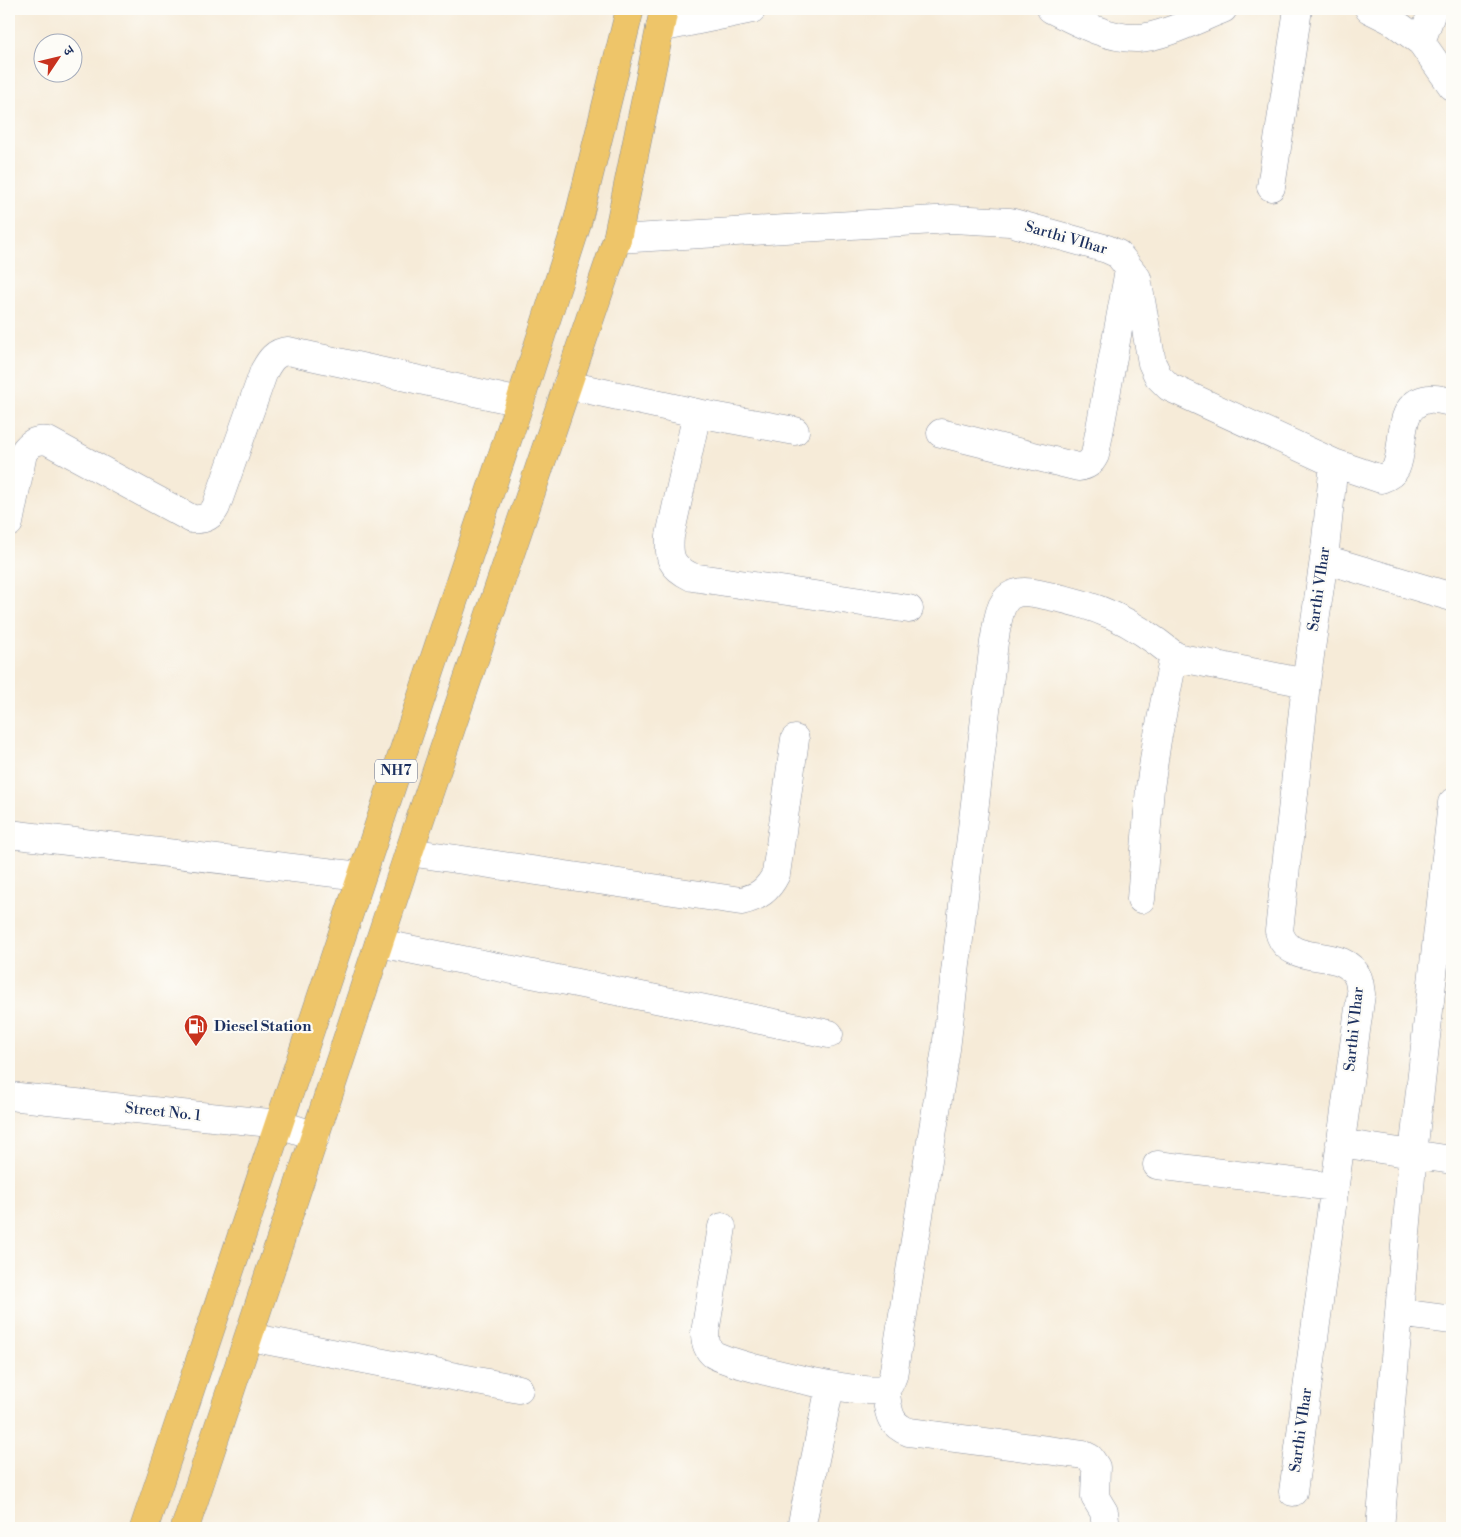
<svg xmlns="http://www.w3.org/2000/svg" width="1461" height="1537" font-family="'Libre Bodoni','Noto Serif Devanagari',serif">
	<rect width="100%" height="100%" fill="#fdfcf7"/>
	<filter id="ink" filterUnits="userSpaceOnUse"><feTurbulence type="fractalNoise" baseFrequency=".02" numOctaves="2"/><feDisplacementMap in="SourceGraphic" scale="10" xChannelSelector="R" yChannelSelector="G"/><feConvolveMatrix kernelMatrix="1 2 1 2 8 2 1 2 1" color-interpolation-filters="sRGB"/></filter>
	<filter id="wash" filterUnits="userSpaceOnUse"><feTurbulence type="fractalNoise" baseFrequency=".0096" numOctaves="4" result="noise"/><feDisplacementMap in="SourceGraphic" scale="20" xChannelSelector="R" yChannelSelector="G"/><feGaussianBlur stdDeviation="1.12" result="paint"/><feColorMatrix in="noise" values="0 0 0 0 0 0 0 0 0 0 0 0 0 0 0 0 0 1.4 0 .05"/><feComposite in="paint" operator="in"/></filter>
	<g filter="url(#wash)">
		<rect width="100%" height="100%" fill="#f6ebd8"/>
	</g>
	<g filter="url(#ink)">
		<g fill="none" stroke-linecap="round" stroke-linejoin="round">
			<!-- minor casing -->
			<g stroke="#888d9b" stroke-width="29">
				<path id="minor" d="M1051 9C1077 22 1108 39 1138 38 1163 37 1199 18 1223 9
					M1369 9 1391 20 1421 42 1452 86
					M660 28 752 9
					M1421 42 1433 9
					M1271 187 1298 9
					M617 239 952 219 1010 222 1107 249 1118 254 1137 278 1152 363 1158 376 1169 387 1334 463 1324 559 1306 683 1279 931C1288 970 1344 944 1358 978 1360 983 1360 989 1361 994L1293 1492
					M567 385 697 413 795 431
					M697 413 670 536C668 558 671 567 692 577L909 609
					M941 433 1078 467C1087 466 1091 463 1095 455L1129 270
					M1334 463 1381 479C1387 477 1393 474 1396 468 1406 445 1395 403 1429 399 1436 398 1445 401 1452 402
					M9 523 23 453C30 443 36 439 48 441L192 519C203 520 211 517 216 507L264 371C270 360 275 352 288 351L520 402
					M1324 559 1452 597
					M9 834 360 876
					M409 852 741 901C759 897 768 890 776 874L795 739
					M1141 899 1150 788 1157 740 1174 655
					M379 943 829 1034
					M9 1096 279 1124 316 1136
					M1340 1143 1452 1160
					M1157 1165 1334 1187
					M722 1227 705 1333C705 1341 706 1348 713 1354 729 1365 869 1398 885 1389 890 1386 891 1380 893 1376L946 1049 994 642C997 628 998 604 1010 596 1021 589 1033 593 1044 595 1098 605 1131 620 1174 655L1181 658 1306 683
					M1399 1313 1452 1320
					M249 1337 519 1389
					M885 1389C889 1410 887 1424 909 1432L1047 1450 1084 1455 1090 1458 1096 1467 1095 1497 1104 1512 1106 1528
					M801 1528 830 1386
					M1380 1528 1413 1154 1452 803"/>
			</g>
			<!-- trunk casing -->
			<g stroke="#888d9b" stroke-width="29">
				<path id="trunk" d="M144 1528 520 402 577 224 630 9
					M185 1528 409 852 617 239 664 9"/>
			</g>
			<!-- minor -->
			<use href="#minor" stroke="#fff" stroke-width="28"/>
			<!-- trunk -->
			<use href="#trunk" stroke="#eec569" stroke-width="28"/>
		</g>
	</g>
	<!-- icons -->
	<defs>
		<g id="fuel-pin" transform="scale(1.25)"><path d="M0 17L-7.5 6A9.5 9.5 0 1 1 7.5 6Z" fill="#c8321e" stroke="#fdfcf7"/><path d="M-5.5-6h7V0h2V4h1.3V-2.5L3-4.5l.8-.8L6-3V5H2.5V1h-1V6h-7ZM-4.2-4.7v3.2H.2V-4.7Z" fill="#fff"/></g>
	</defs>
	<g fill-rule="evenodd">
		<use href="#fuel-pin" x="196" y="1026"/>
	</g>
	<g text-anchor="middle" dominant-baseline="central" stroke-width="4.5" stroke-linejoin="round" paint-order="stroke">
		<!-- shield labels -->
		<rect fill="#fdfcf7" stroke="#5f6c8c" stroke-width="1" x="375" y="759.5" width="42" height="23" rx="4"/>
		<g font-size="14" font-weight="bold" fill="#1b2f5e">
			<text x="396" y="771">NH7</text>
		</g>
		<!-- street labels -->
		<g font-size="15" fill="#1b2f5e" stroke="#fdfcf7">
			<text transform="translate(1066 238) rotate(16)">Sarthi VIhar</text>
			<text transform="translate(1319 589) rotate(-82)">Sarthi VIhar</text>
			<text transform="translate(1354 1029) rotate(-84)">Sarthi VIhar</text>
			<text transform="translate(163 1112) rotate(6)">Street No. 1</text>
			<text transform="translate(1301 1430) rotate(-82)">Sarthi VIhar</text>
		</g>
		<!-- poi labels -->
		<g font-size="15" font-weight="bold" fill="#1b2f5e" stroke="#fdfcf7" text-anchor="start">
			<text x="214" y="1026">Diesel Station</text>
		</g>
	</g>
	<!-- margin -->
	<rect width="1461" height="1537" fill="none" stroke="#fdfcf7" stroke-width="30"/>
	<!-- north arrow -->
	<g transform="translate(58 58) rotate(55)"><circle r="24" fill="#fdfcf7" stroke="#a3aaba"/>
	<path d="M0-4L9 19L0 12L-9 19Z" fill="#c8321e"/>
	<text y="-8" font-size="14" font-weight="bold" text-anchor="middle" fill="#1b2f5e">उ</text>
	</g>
</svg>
